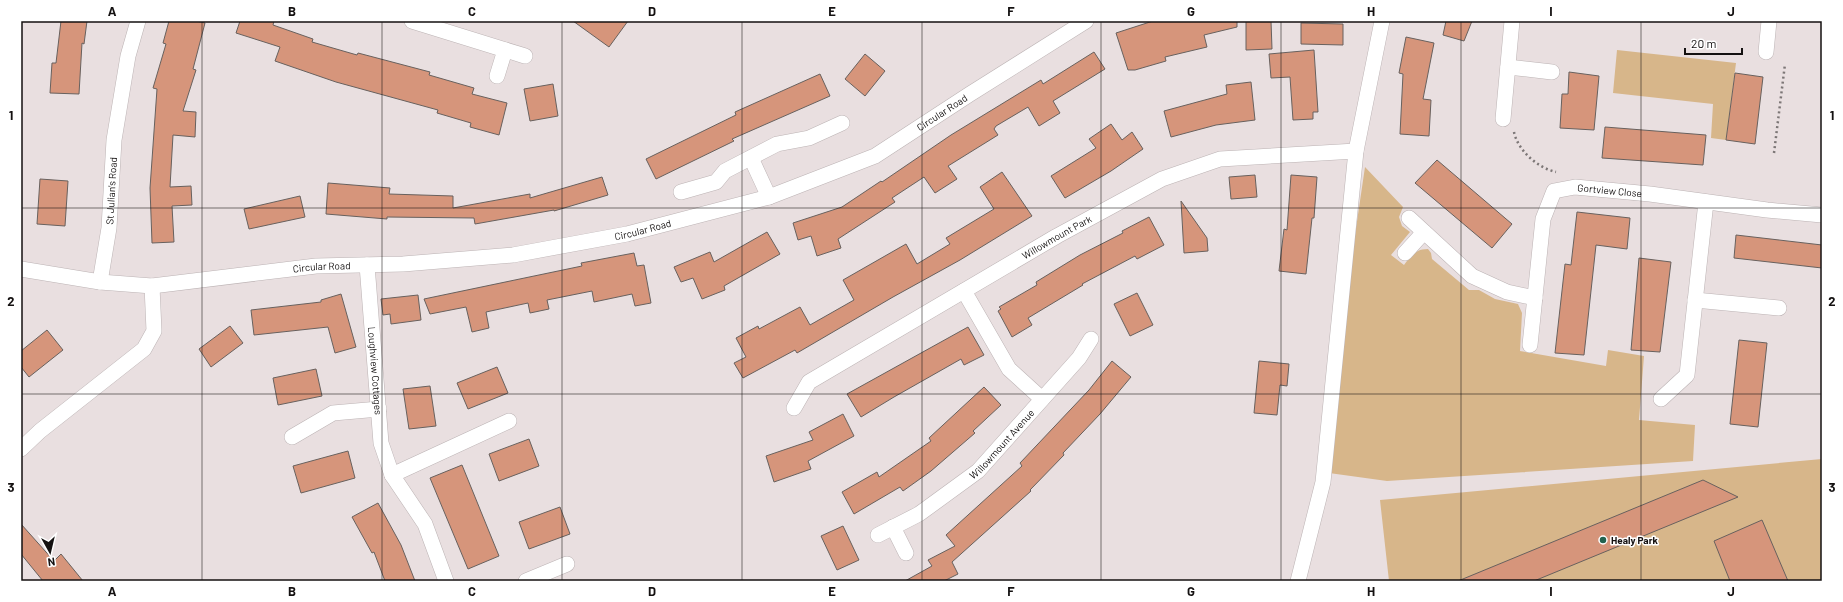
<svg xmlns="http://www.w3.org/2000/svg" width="1843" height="602" font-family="Barlow,sans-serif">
	<rect width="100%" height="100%" fill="#e9dfe0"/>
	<!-- green -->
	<path fill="#d7b68a" d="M1617 50 1736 63 1726 140 1711 138 1713 104 1613 93Z
		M1365 167 1403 207 1399 217 1402 226 1410 232 1391 255 1404 265C1411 256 1415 249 1428 249L1431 253 1432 259 1469 290H1479L1495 299 1518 304 1522 313 1520 351 1606 366 1608 350 1644 356 1639 420 1695 425 1693 461 1387 481 1329 473 1355 235Z
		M1822 459V581H1389L1380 500Z"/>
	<!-- building -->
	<path fill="#d6957b" stroke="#68615e" d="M61 21H87L84 44 82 43 79 94 50 93 52 63H56Z
		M169 21H196L205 23 193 69 196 70 183 111 196 112 195 137 173 135 170 187 191 186 192 205 172 206 174 242 152 243 150 188 157 89 153 88 166 44 163 43Z
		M240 21H274L273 25 313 39 312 42 357 55 358 53 430 72 429 75 474 88 472 94 507 103 499 135 470 127 471 123 437 113 438 110 336 82 275 61 280 47 236 33Z
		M573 21H628L609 47Z
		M1153 21H1237V27L1204 35 1207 47 1165 57 1166 61 1135 70H1128L1116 33Z
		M1246 21H1271L1272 49 1246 50Z
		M1446 21H1472L1464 41 1443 35Z
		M1301 23 1343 24V45L1301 44Z
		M1406 37 1434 43 1423 99 1431 100 1429 136 1400 134 1403 74 1399 73Z
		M1314 50 1318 112H1313V119L1293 120 1290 77 1271 78 1269 54Z
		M1094 52 1105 69 1053 101 1060 113 1039 126 1028 107 996 126 994 129 998 135 948 166 957 179 935 193 924 177 892 198 895 202 838 239 841 248 817 256 811 236 798 240 793 223 842 207 881 181 882 182 951 135 1041 80 1043 84Z
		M865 54 885 71 865 96 845 79Z
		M1569 72 1599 76 1594 130 1560 128 1562 94H1568Z
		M1735 73 1763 77 1755 144 1726 140Z
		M820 74 830 96 732 139 734 141 656 179 646 159 736 115 735 112Z
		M1251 82 1255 120 1216 125 1171 137 1164 111 1227 94 1226 85Z
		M553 84 558 116 530 121 524 89Z
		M1111 124 1122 140 1132 132 1143 149 1111 171 1065 198 1051 176 1096 148 1089 139Z
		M1605 127 1706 135 1703 165 1602 158Z
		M1437 160 1512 224 1492 248 1415 183Z
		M1002 172 1032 216 960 260 893 297 797 353 795 350 743 378 734 363 746 357 736 338 758 326 759 329 800 307 810 325 854 300 843 280 906 244 917 264 950 244 946 238 994 209 980 187Z
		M1255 175 1257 197 1231 199 1229 177Z
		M1291 175 1317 177 1314 218H1312L1306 274 1279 271 1284 229 1287 230Z
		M602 177 608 195 554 211V210L475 224 474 218 387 217V219L326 214 328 183 390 188 389 194 453 196V208L530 194V198Z
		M40 179 68 181 65 226 37 224Z
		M300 196 305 217 249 229 244 209Z
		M1181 201 1207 238 1208 251 1184 253Z
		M1577 212 1630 218 1627 249 1596 245 1584 355 1555 353 1565 264 1571 265Z
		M1149 217 1164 245 1137 259 1135 256 1082 284 1083 285 1028 318 1032 325 1012 337 998 311 1001 309 999 307 1037 285 1036 282 1080 255 1123 233 1122 231Z
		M767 232 780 254 724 286 725 290 702 299 693 278 681 282 674 267 710 252 714 262Z
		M1736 235 1822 245V268L1734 258Z
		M634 253 637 266 644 265 651 303 635 306 632 294 594 302 592 291 547 300 549 309 530 313 528 303 486 312 489 328 472 332 466 307 430 314 424 299 582 266 581 263Z
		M1639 258 1671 262 1660 352 1631 350Z
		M1137 293 1153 325 1130 336 1114 304Z
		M341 294 356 347 335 353 328 327 254 335 251 310 321 302V300Z
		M418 295 421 320 391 324 390 314 383 315 381 299Z
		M230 326 243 343 211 367 199 349Z
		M968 327 984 355 964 365 961 359 894 397 861 417 847 394Z
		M47 330 63 350 29 377 21 367V351Z
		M1739 340 1767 343 1758 427 1730 424Z
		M1112 361 1131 377 1100 414 1063 453 1064 455 1030 490 1031 491 952 562 958 574 944 581H905L932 566 928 560 955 546 946 535 1022 466 1020 463 1089 390Z
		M1259 361 1289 364 1287 386 1280 385 1277 415 1254 413Z
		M497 367 508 393 468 409 457 383Z
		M316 369 322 396 278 405 273 378Z
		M430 386 436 426 409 429 403 389Z
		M984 387 1001 405 973 431 975 433 931 471 903 491 900 487 854 514 842 492 877 472 879 477 931 441 929 438Z
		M843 414 854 436 808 461 811 469 774 482 766 456 813 440 809 432Z
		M529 439 539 466 499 481 489 454Z
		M348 451 355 478 301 493 293 466Z
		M462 465 499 556 468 569 430 478Z
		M1703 480 1738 497 1534 581H1458Z
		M378 503 401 545 415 581H385L374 552 372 553 352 517Z
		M560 507 570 534 529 549 519 522Z
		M1762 520 1788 581H1730L1714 541Z
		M21 524 54 561 61 554 83 581H43L21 554Z
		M843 526 859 560 837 570 821 536Z"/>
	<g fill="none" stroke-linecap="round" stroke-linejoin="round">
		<!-- minor casing -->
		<g stroke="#bcb3b4" stroke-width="16">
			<g id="minor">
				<path d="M412 21 525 56"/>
				<path d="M1766 52 1769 21"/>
				<path d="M1508 67 1552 72"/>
				<path d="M497 76 505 50"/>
				<path d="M1503 119 1512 21"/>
				<path d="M751 158 769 197"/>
				<path d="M681 192 716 182 725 171 777 144 809 138 842 123"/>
				<path d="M1409 218 1472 276 1507 292 1535 298"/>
				<path d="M1405 253 1424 232"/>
				<path id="s1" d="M367 265 381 443 392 475 425 524 446 581"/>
				<path id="s2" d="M21 269 100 282 152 286 316 266 403 264 513 255 627 234 769 197 875 156 970 94 1086 21"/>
				<path id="s3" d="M100 282 109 228 114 140 128 56 138 21"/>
				<path d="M964 291 1009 369 1042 399"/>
				<path d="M1695 300 1779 308"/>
				<path id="s4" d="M1530 345 1543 219 1554 191 1575 187 1650 194 1767 210 1822 215"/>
				<path d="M1661 399 1687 375 1706 202"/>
				<path id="s5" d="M794 408 809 382 1057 236 1162 179 1220 159 1356 151"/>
				<path d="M292 437 333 413 379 409"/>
				<path d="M21 449 40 431 144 349 154 331 152 286"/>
				<path d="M392 475 509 421"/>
				<path d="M893 527 906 553"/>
				<path id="s6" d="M878 535 919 514 978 471 1079 358 1091 339"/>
				<path d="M526 581 567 564"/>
				<path d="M1298 581 1323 482 1356 151 1382 21"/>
			</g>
		</g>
		<!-- path -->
		<path stroke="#7c7676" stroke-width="2.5" stroke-dasharray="2 3" stroke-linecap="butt" d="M1514 132C1518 151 1538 168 1556 172
			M1774 153 1785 64"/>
		<!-- minor -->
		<use href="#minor" stroke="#fff" stroke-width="15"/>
	</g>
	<!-- grid -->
	<path fill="none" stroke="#141111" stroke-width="1" stroke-opacity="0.55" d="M202 21V581M382 21V581M562 21V581M742 21V581M922 21V581M1101 21V581M1281 21V581M1461 21V581M1641 21V581M21 208H1822M21 394H1822"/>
	<!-- markers -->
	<circle fill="#23624f" stroke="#fff" stroke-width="1.5" cx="1603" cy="540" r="4"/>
	<g text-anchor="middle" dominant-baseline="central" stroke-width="3" stroke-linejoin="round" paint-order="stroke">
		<!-- street labels -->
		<g font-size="10" fill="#141111" stroke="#fff">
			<text stroke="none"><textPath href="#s2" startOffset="951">Circular Road</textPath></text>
			<text stroke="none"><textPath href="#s4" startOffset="213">Gortview Close</textPath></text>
			<text stroke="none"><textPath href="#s3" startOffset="92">St Julian's Road</textPath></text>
			<text stroke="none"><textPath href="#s2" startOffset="627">Circular Road</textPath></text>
			<text stroke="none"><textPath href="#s5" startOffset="317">Willowmount Park</textPath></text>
			<text stroke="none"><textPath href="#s2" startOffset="303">Circular Road</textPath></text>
			<text stroke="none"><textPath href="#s1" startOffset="106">Loughview Cottages</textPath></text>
			<text stroke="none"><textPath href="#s6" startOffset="155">Willowmount Avenue</textPath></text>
		</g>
		<!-- poi labels -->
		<g font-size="10" font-weight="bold" fill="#141111" stroke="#fff" text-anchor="start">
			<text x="1611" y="540">Healy Park</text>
		</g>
	</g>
	<!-- border -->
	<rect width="1843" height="602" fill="none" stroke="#ffffff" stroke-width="44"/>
	<!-- north arrow -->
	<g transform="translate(50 552) rotate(172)" stroke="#ffffff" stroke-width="3" paint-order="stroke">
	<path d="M0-3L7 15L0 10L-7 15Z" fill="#141111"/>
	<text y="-6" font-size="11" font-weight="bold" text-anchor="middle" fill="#141111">N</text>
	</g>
	<!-- scale -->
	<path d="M1685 48v6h57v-6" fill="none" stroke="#141111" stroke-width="2"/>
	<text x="1691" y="48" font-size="12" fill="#141111" stroke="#ffffff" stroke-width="3" paint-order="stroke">20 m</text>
	<rect x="22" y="22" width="1799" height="558" fill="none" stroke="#141111" stroke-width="1.5"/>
	<g font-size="13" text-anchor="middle" font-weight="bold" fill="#141111">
		<text x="112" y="16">A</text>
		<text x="292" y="16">B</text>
		<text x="472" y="16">C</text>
		<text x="652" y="16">D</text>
		<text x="832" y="16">E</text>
		<text x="1011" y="16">F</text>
		<text x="1191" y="16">G</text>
		<text x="1371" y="16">H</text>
		<text x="1551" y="16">I</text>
		<text x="1731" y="16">J</text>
		<text x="11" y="120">1</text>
		<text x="1832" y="120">1</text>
		<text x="11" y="306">2</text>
		<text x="1832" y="306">2</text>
		<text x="11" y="492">3</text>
		<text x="1832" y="492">3</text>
		<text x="112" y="596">A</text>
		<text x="292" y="596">B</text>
		<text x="472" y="596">C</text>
		<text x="652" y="596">D</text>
		<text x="832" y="596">E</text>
		<text x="1011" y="596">F</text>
		<text x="1191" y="596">G</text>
		<text x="1371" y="596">H</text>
		<text x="1551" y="596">I</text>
		<text x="1731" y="596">J</text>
	</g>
</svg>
